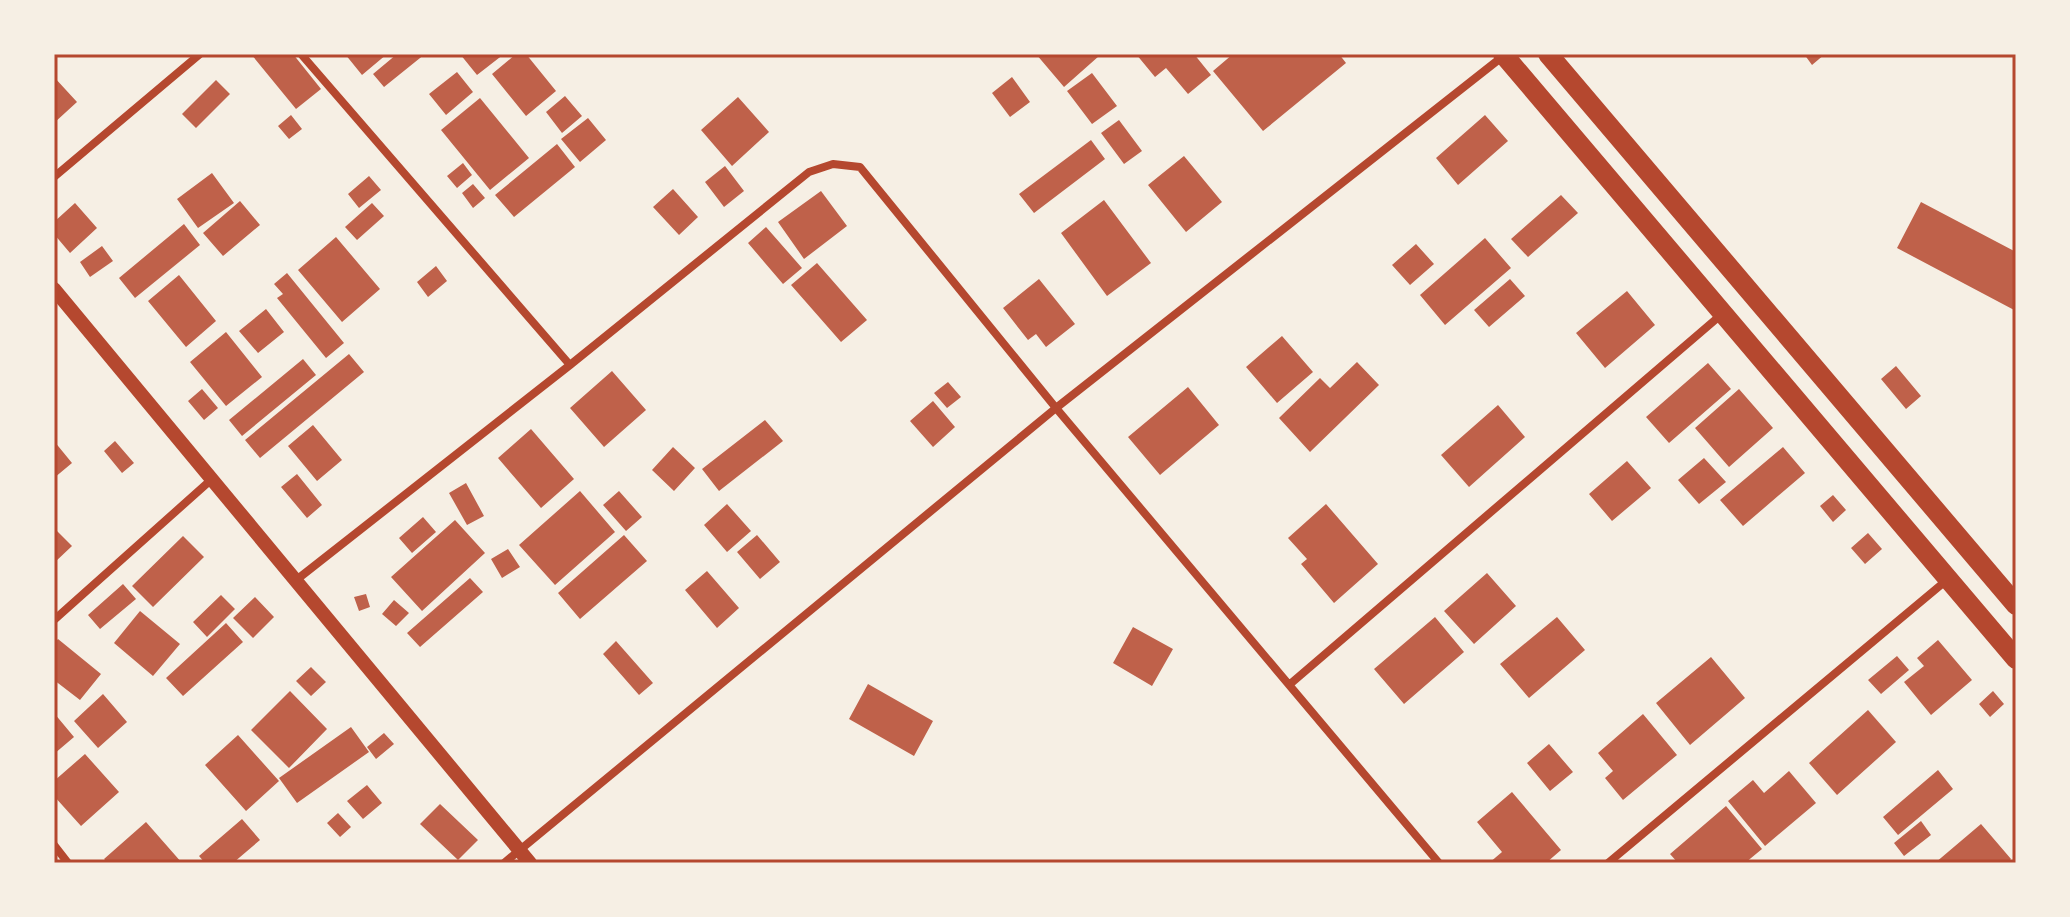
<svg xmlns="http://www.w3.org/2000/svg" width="2070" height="917" font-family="'PT Sans Narrow',sans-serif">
	<rect width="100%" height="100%" fill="#f6efe4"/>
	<!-- building -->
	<path fill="#bf614a" d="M251 54H293L321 89 296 109Z
		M345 54H387L362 75Z
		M397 54H425L384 87 373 74Z
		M460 54H504L477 75Z
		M516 54H526L556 91 526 116 492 74Z
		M1036 54H1097L1099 56 1064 87Z
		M1136 54H1194L1211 75 1188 94 1166 68 1155 77Z
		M1233 54H1339L1346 63 1263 131 1213 71Z
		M1804 54H1825L1812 65Z
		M457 72 473 92 446 115 429 94Z
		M1092 73 1117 106 1092 124 1067 91Z
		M54 77 77 102 54 123Z
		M1012 77 1030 102 1010 117 992 93Z
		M216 80 230 94 196 128 182 114Z
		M565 96 582 116 562 133 546 112Z
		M738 97 769 132 732 166 701 130Z
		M480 98 529 158 490 190 441 130Z
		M291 115 302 129 289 139 278 126Z
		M1485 115 1508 141 1458 185 1436 158Z
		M588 118 606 140 580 162 561 139Z
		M1119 120 1142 151 1124 164 1101 133Z
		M1091 140 1105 159 1034 213 1019 194Z
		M557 144 575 167 514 217 495 195Z
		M1184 156 1222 202 1186 232 1148 185Z
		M463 163 472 175 457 188 447 176Z
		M725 166 744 191 724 207 705 182Z
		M212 173 234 203 198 228 177 199Z
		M369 176 381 190 359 208 348 194Z
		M473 184 485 198 473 208 462 193Z
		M673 189 698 217 679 235 653 207Z
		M821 191 847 226 804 259 778 222Z
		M1561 195 1578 213 1528 257 1511 239Z
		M1104 200 1151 263 1107 296 1061 233Z
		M240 201 260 225 223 256 203 233Z
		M1921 202 2016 252V311L1897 248Z
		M75 203 97 228 70 253 54 234V222Z
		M372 203 384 216 357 240 345 227Z
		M184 224 200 245 135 298 119 278Z
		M766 227 802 268 783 284 748 243Z
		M336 237 380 289 342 322 298 270Z
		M1485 238 1511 268 1445 325 1420 295Z
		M1416 244 1434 264 1410 285 1392 265Z
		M102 246 113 261 90 277 80 262Z
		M817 263 867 320 841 342 791 285Z
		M436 266 447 281 428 297 417 282Z
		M287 273 344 343 326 358 277 298 283 294 274 284Z
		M179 275 216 321 186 347 148 301Z
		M1039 279 1075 324 1046 347 1036 334 1028 340 1003 308Z
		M1510 279 1525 296 1489 327 1474 310Z
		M1627 291 1655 325 1605 368 1576 333Z
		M266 309 284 332 258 353 239 331Z
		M226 332 262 377 226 406 190 362Z
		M1282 336 1313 372 1277 403 1246 367Z
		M349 354 364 372 260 458 245 440Z
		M303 359 316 375 242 436 229 420Z
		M1357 362 1379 385 1310 452 1279 418 1320 378 1330 388Z
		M1708 363 1731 389 1669 443 1646 417Z
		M1896 366 1921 396 1906 409 1881 379Z
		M612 371 646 410 604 447 570 408Z
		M948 382 961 397 947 408 934 393Z
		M1188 387 1219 425 1160 475 1128 437Z
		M202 389 218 408 204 420 188 401Z
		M1739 389 1773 428 1729 467 1695 428Z
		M933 401 955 427 933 447 910 421Z
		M1498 405 1525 437 1469 487 1441 455Z
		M765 420 783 441 719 491 702 469Z
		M313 425 342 460 317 481 288 446Z
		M531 429 574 479 541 508 498 458Z
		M54 441 72 463 54 478Z
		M115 441 134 463 122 473 104 451Z
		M673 447 695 468 674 491 652 470Z
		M1783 447 1805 473 1743 526 1720 500Z
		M1704 458 1726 482 1699 504 1678 480Z
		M1627 461 1651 488 1612 521 1589 494Z
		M297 474 322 505 307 518 281 487Z
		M466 483 484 516 467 525 449 493Z
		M580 491 615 532 555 585 519 545Z
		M619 491 642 517 626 531 603 505Z
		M1833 495 1846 510 1833 522 1820 506Z
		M727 504 751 531 727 552 704 525Z
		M1326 504 1378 564 1334 603 1301 564 1307 559 1288 538Z
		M423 517 436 532 412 553 399 538Z
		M455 520 485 553 422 611 391 577Z
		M54 528 72 546 54 563Z
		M1868 533 1882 549 1865 564 1851 548Z
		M624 535 647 561 580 619 558 593Z
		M757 535 780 562 760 579 737 552Z
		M183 536 204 557 153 607 132 586Z
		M508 549 520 567 502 578 491 559Z
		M707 571 739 608 717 628 685 590Z
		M1487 573 1516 606 1474 644 1444 611Z
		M470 578 483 592 420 647 407 633Z
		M123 584 136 599 100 629 88 615Z
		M366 594 370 607 359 611 354 597Z
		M221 595 235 609 207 637 193 622Z
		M255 597 274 617 253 638 233 618Z
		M394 600 409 613 396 626 382 614Z
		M140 611 180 644 153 676 114 643Z
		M1435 617 1464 652 1404 704 1374 669Z
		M1557 617 1585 650 1529 698 1500 664Z
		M226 623 243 642 183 696 166 678Z
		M1133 627 1173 649 1152 686 1113 663Z
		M58 639 101 674 80 700 54 680V644Z
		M1938 640 1972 680 1931 715 1904 682 1924 666 1917 658Z
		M616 641 653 683 639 695 603 654Z
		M1897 656 1909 670 1881 694 1868 680Z
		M1711 657 1745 698 1690 745 1656 703Z
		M311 667 326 682 311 696 296 681Z
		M868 684 933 721 914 756 849 719Z
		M290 691 327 729 289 768 251 730Z
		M1993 691 2004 704 1990 717 1979 704Z
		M103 694 127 722 98 748 74 721Z
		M1868 710 1896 742 1837 795 1809 763Z
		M54 713 74 737 54 754Z
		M1643 714 1677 755 1623 800 1605 778 1613 771 1598 753Z
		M351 727 369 752 297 803 279 778Z
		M384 733 394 744 376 759 367 747Z
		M238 735 279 781 246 811 205 765Z
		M1549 744 1573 772 1550 791 1527 763Z
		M85 754 119 792 81 826 54 796V781Z
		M1938 770 1953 789 1898 835 1883 817Z
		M1789 771 1816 803 1765 846 1728 801 1753 780 1764 793Z
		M367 785 382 803 363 819 347 801Z
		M1512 792 1561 850 1546 863H1489L1502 852 1477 822Z
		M440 804 478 840 458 860 420 824Z
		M1726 806 1762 849 1745 863H1678L1670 854Z
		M338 813 351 827 340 837 327 823Z
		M242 819 260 840 233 863H205L199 856Z
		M1921 821 1931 835 1904 856 1894 843Z
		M146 822 182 863H108L104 859Z
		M1981 824 2011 859 2007 863H1935Z"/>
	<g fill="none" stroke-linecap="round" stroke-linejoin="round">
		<!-- minor -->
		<path stroke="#b5482f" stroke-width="8" d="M301 54 570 365
			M54 177 200 54
			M295 581 570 365 809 172 833 164 860 167 1056 408 1439 863
			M54 620 212 479
			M1289 685 1722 314
			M54 845 68 863
			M504 863 1056 408 1502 57
			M1608 863 1948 579"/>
		<!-- tertiary -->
		<path stroke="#b5482f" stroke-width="14" d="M54 289 530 863"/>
		<!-- primary -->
		<path stroke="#b5482f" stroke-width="20" d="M1503 54 2016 659
			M1548 54 2016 605"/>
	</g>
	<!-- border -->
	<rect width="2070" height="917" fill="none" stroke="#f6efe4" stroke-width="112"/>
	<rect x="56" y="56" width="1958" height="805" fill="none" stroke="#b5482f" stroke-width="3"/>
</svg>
